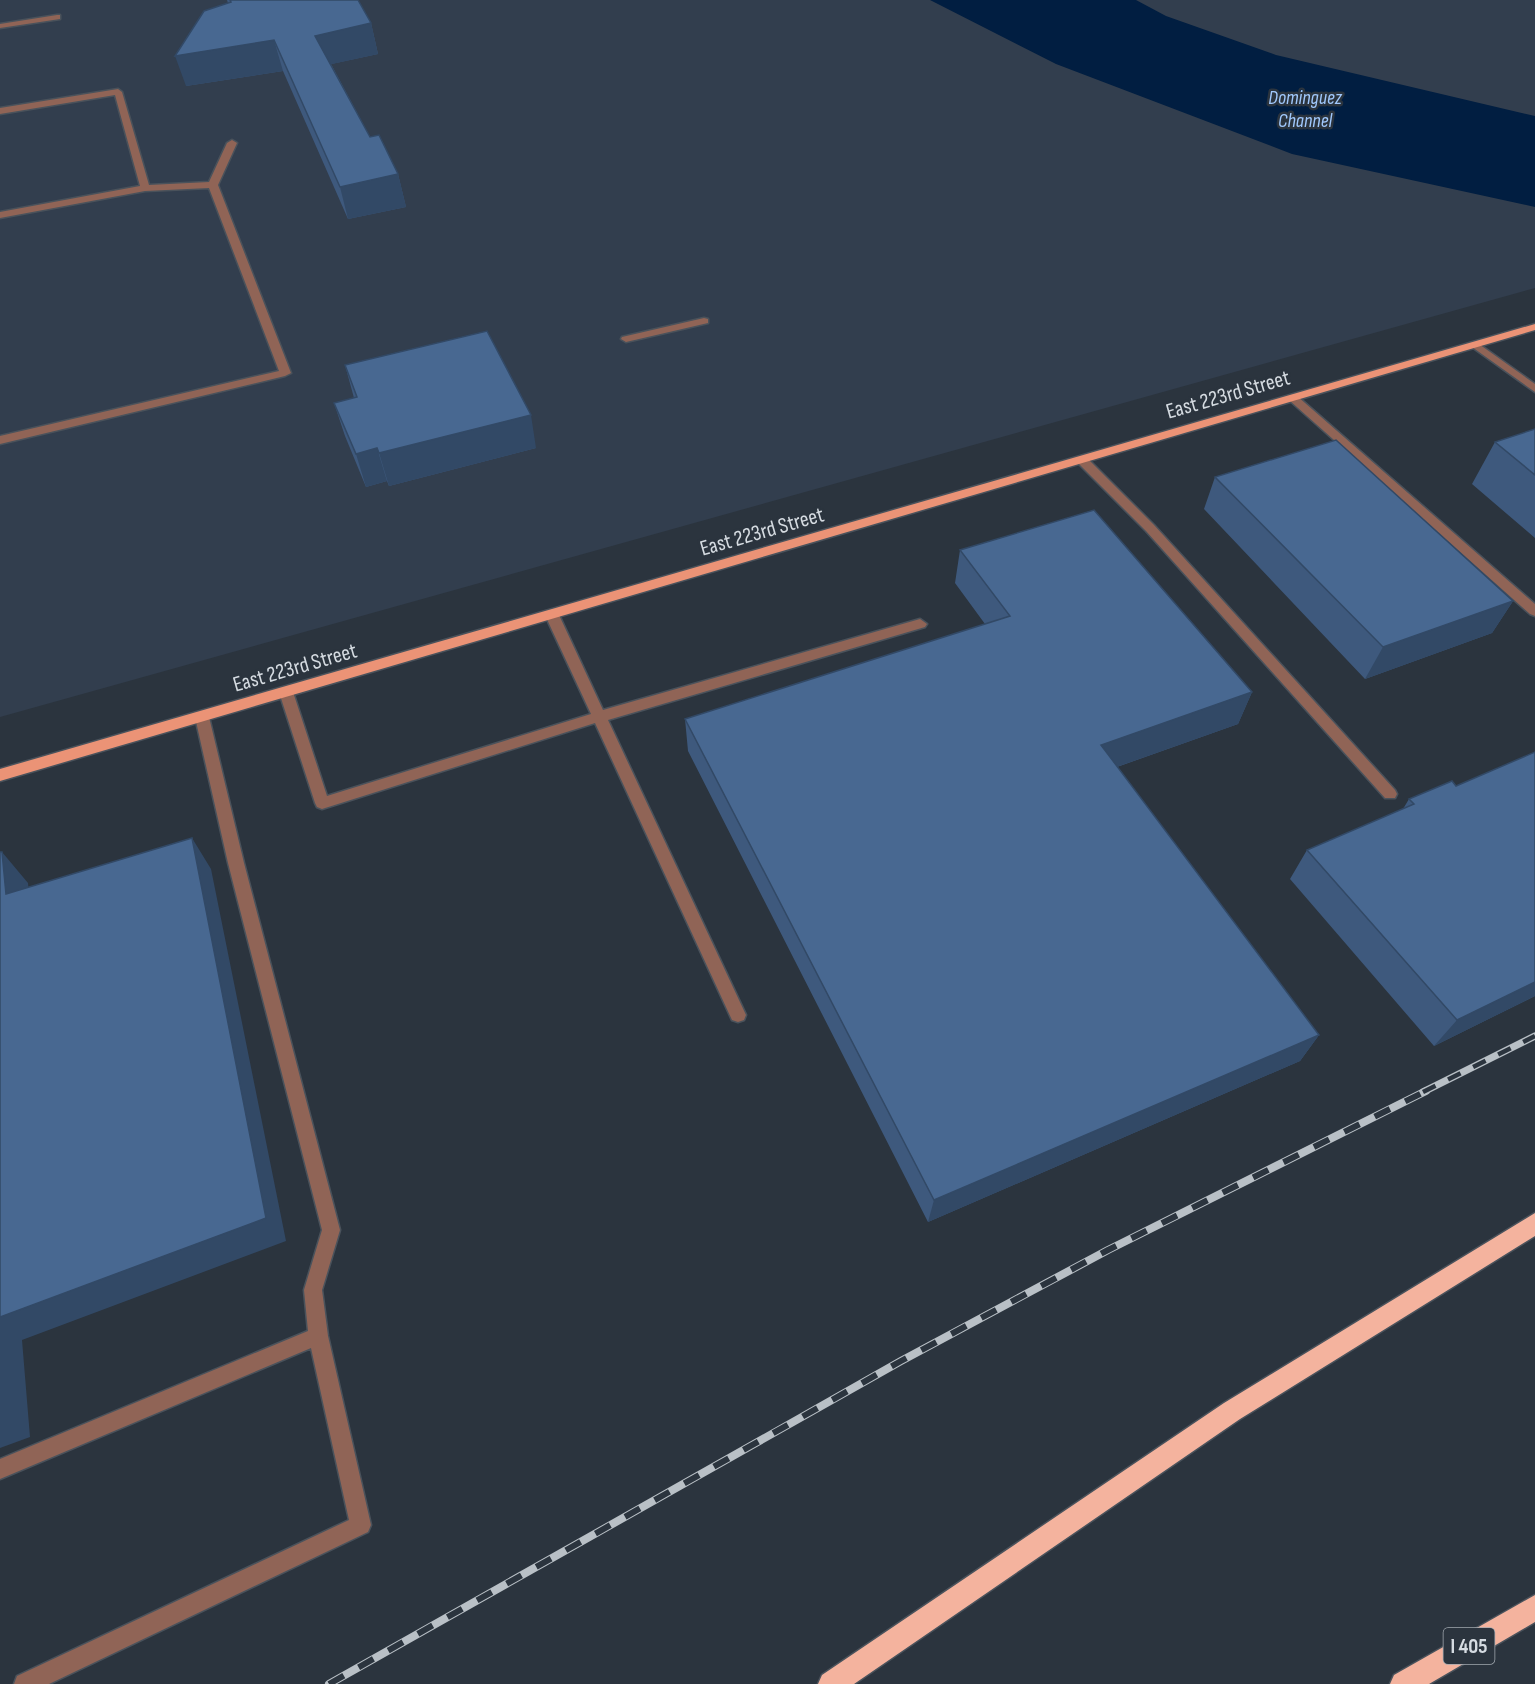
<svg xmlns="http://www.w3.org/2000/svg" width="1535" height="1684" font-family="'Sofia Sans Condensed',sans-serif">
	<rect width="100%" height="100%" fill="#2b343e"/>
	<!-- built -->
	<path fill="#323e4e" d="M0 0H1535V288L0 717Z"/>
	<!-- water -->
	<path fill="#011e41" d="M930 0H1136L1166 16 1276 55 1535 116V207L1292 154 1056 64Z"/>
	<g fill="none" stroke-linecap="round" stroke-linejoin="round">
		<!-- minor casing -->
		<g stroke="#4a525b" stroke-width="3">
			<path id="minor" d="M57 15H60V19L0 28V24Z
				M118 89 122 92 149 185 209 182 227 143 232 140 237 143 218 185 291 373 285 376 0 444V436L279 371 209 188 145 191 0 218V212L140 186 115 95 0 114V108Z
				M704 318 708 319V323L626 342 621 339 622 337Z
				M1476 342 1535 384V392L1472 347V343Z
				M1293 395 1297 396 1535 604V616L1530 614 1289 400V396Z
				M1082 456 1086 457 1154 525 1395 790 1397 794 1395 798H1385L1146 531 1078 463 1076 460Z
				M552 610 559 615 603 710 920 619 927 624 925 627 608 720 746 1015 744 1020 738 1022 732 1020 595 723 322 809 317 807 315 803 279 692 281 688H291L293 692 327 796 591 714 545 615Z
				M202 712 209 717 244 863 340 1230 322 1290 328 1336 371 1525 368 1532 49 1684H14L17 1676 349 1520 311 1348 0 1479V1459L308 1331 304 1290 322 1230 228 863 195 717Z"/>
		</g>
		<!-- major casing -->
		<g stroke="#4a525b" stroke-width="3">
			<path id="major" d="M1535 324V330L0 781V769Z"/>
		</g>
		<!-- highway casing -->
		<g stroke="#4a525b" stroke-width="3">
			<path id="highway" d="M1535 1213V1236L1240 1419 854 1684H818L822 1675 1224 1403Z
				M1535 1595V1622L1429 1684H1390L1394 1675Z"/>
		</g>
		<!-- minor -->
		<use href="#minor" fill="#906456" fill-rule="evenodd"/>
		<!-- major -->
		<use href="#major" fill="#eb9376" fill-rule="evenodd"/>
		<!-- highway -->
		<use href="#highway" fill="#f4b39e" fill-rule="evenodd"/>
		<!-- rail-far1 casing -->
		<g stroke="#b9c0c6" stroke-width="7">
			<path id="rail-far1" d="M1423 1092 1535 1036"/>
		</g>
		<!-- rail casing -->
		<g stroke="#b9c0c6" stroke-width="8">
			<path id="rail" d="M329 1684 901 1361 1108 1250 1426 1091"/>
		</g>
		<!-- rail-far1 -->
		<use href="#rail-far1" stroke="#2b343e" stroke-width="4.5" stroke-dasharray="14" stroke-linecap="butt"/>
		<!-- rail -->
		<use href="#rail" stroke="#2b343e" stroke-width="6" stroke-dasharray="17" stroke-linecap="butt"/>
	</g>
	<!-- wall -->
	<path fill="#3e597d" d="M227 0H358L371 23 378 54 331 64 370 137 398 174 406 207 348 219 283 71 186 86 228 3Z
		M345 365 536 448 389 486 387 481 366 487 345 436 334 403 354 398Z
		M1535 429V538L1472 484 1495 442Z
		M1215 477 1513 601 1492 633 1365 679 1204 509Z
		M960 550 1252 692 1238 724 1117 767 1319 1035 1300 1061 928 1222 688 751 685 719 985 624 955 583Z
		M1535 752V996L1434 1046 1290 879 1307 850 1403 809 1409 799 1456 786Z"/>
	<!-- shaded-wall -->
	<path fill="#324966" d="M371 23 378 54 323 66 315 36Z
		M274 40 283 71 186 86 175 56Z
		M398 174 406 207 348 219 340 187Z
		M531 415 536 448 389 486 379 453Z
		M377 448 387 481 366 487 356 454Z
		M1513 601 1492 633 1365 679 1383 647Z
		M1252 692 1238 724 1091 776 1101 745Z
		M192 838 211 869 286 1241 22 1340 30 1437 0 1448V1317Z
		M2 852 28 883 32 925 6 894Z
		M1535 982V996L1434 1046 1457 1020Z
		M1319 1035 1300 1061 928 1222 934 1200Z"/>
	<!-- building -->
	<path fill="#486891" stroke="#324966" stroke-width="1.5" d="M230 0H358L371 23 315 36 370 137 379 135 398 174 340 187 274 40 175 56 204 11 231 2Z
		M487 331 531 415 379 453 377 448 356 454 334 403 357 397 345 365Z
		M1535 429V475L1495 442Z
		M1336 440 1513 601 1383 647 1215 477Z
		M1094 510 1252 692 1101 745 1319 1035 934 1200 685 719 1010 616 960 550Z
		M1535 752V982L1457 1020 1307 850 1414 804 1409 799 1452 781 1456 786Z
		M192 838 266 1218 0 1317V852H2L6 894Z"/>
	<g text-anchor="middle" dominant-baseline="central" stroke-width="5" stroke-linejoin="round" paint-order="stroke">
		<!-- far-water labels -->
		<g font-size="20" font-style="italic" fill="#a0c8fc" stroke="#2b343e">
			<text x="1305" y="98">Dominguez<tspan x="1305" dy="23">Channel</tspan></text>
		</g>
		<!-- shield labels -->
		<rect fill="#2b343e" stroke="#a2a9b0" stroke-width="1.5" x="1443.5" y="1628" width="51" height="36" rx="4.5"/>
		<g font-size="21" font-weight="bold" fill="#d5dbe1">
			<text x="1469" y="1646">I 405</text>
		</g>
		<!-- street labels -->
		<g font-size="22" fill="#d5dbe1" stroke="#2b343e">
			<text transform="translate(1228 395) rotate(-16)">East 223rd Street</text>
			<text transform="translate(762 532) rotate(-16)">East 223rd Street</text>
			<text transform="translate(295 668) rotate(-16)">East 223rd Street</text>
		</g>
	</g>
</svg>
